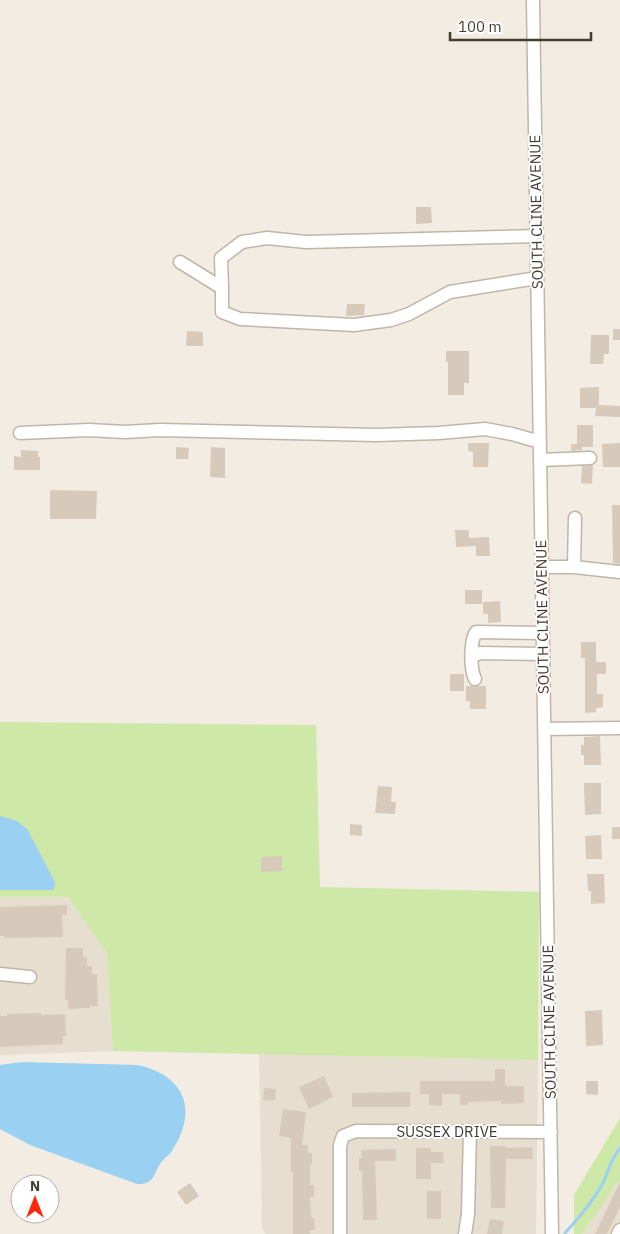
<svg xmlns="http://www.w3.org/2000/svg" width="620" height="1234" font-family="'IBM Plex Sans',sans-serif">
	<rect width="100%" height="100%" fill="#f2ece2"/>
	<!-- residential -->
	<path fill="#e6decf" d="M0 897H68L107 954 113 1051 0 1055Z
		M259 1054 538 1060 536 1234H265L262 1227Z
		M620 1179V1234H582Z"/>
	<!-- green -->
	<path fill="#cee8a8" d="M0 722 316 725 320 887 539 892 538 1060 113 1051 107 954 68 897H0Z
		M620 1118V1179L582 1234H574V1195Z"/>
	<!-- water -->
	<path fill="#9ad1f2" d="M0 816 17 821 27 829 55 882 54 890H0Z
		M22 1062 137 1065C183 1074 199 1109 173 1149 171 1154 167 1156 163 1160 153 1172 156 1185 137 1184L30 1145 0 1129V1065Z"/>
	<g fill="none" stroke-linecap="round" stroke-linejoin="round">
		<!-- stream -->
		<path stroke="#9ad1f2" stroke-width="3" d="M565 1233C579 1218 593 1201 603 1183 609 1170 610 1160 620 1148"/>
	</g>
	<!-- building -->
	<path fill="#d7caba" d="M416 207H431L432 223 416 224Z
		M347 304H365L364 315 346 316Z
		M613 329H620V340H613Z
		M187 331 203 332V346H186Z
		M591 335H609V354H604L603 364H590Z
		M446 351H469V383H464V395H448V362H446Z
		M599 387V405L620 406V417L595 416 596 408H580V388Z
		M577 425H593V447H582V450L571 451V444H577Z
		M468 443H489L488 467H473V452L468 451Z
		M620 443V467H603L602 444Z
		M176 447 189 448 188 459H176Z
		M211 447 225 448V478L210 477Z
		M21 450 38 451V457H40V470H14V456L21 457Z
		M593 465 592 484 581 483 582 466Z
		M50 490 97 491 96 519H50Z
		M612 505H620V564L613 563Z
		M455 530H469V538L489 537 490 556H476V546L456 547Z
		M465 590H482V604H465Z
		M500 601 501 622 488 623V614H483V602Z
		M581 642H596V662H606V674H597V694H603V707L596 708V712L585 713V658H581Z
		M450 674H464V691H450Z
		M466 686H486V709H470V701H466Z
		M600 736 601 765H584V755H581V745H584V737Z
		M584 783H601V814L585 815Z
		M378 786 392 787 391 802H396L395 814 375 813Z
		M350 824 362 825V836L350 835Z
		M612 827H620V839H612Z
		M601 835 602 859H586L585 836Z
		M282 856V871L261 872V857Z
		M587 874H604L605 903 591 904V891H588Z
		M67 905V915H62L63 937 4 938V936H0V907Z
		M66 948H83V957H87V966H92V974H97L98 1006H90V1008L68 1009V1000H65Z
		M602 1010 603 1045 586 1046 585 1011Z
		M41 1013V1015L65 1014 66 1036H63V1044L0 1047V1016H7V1014Z
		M495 1069H505V1086H524V1103L501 1104V1101L468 1102V1105H460V1094H442V1106L429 1105V1094H420V1081H495Z
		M324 1076 333 1097 309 1109 299 1087Z
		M586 1081H598V1095L586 1094Z
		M264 1088 276 1089 275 1101 263 1100Z
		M410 1092V1107H352V1093Z
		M283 1109 306 1112 302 1145H308V1153H312V1165H310V1185H314V1197H310L311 1218H314L315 1230H310V1234H293V1172H291V1138L279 1136Z
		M490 1146H505L506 1148 532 1147 533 1159H506L505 1208H491Z
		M416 1148H431V1152H443L444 1163H431V1179H416Z
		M396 1149V1161H375L377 1220H363L362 1171H359V1158H362L361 1150Z
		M620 1182V1207L607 1234H595Z
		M190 1183 199 1196 186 1205 177 1192Z
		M427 1191H441V1219H427Z
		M490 1219 504 1221 502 1234H487Z"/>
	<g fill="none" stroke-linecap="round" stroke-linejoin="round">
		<!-- minor casing -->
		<g stroke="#c0b6a7" stroke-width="15">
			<path id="minor" d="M533 0 552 1234
				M180 262 222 288V312L240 319 354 325 391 320 409 314 450 292 537 278
				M222 288 221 258 242 242 267 238 306 242 537 236
				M20 433 89 430 125 432 160 430 376 435 439 433 485 429 512 434 540 442
				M540 460 590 458
				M542 567H574L575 518
				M574 567 620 572
				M473 656 480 653 543 654
				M475 679C470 669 470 641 476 632L542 633
				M544 729 620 728
				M0 974 30 977
				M340 1234V1145L343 1136 356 1131 551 1132
				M465 1234 468 1214 470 1131
				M618 1234 620 1230"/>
		</g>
		<!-- minor -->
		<use href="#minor" stroke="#fff" stroke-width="12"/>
	</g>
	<g text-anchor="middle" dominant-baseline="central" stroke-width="4" stroke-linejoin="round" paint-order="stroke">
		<!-- street labels -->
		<g font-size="15" fill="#433c32" stroke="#fff">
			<text transform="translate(536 212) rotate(-91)">SOUTH CLINE AVENUE</text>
			<text transform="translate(542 617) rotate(-91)">SOUTH CLINE AVENUE</text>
			<text transform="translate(549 1022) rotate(-91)">SOUTH CLINE AVENUE</text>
			<text x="447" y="1131">SUSSEX DRIVE</text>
		</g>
	</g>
	<!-- north arrow -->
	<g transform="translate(35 1199)"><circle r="24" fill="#ffffff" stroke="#b4b1ad"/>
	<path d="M0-4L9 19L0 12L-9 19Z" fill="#ff270b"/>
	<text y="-8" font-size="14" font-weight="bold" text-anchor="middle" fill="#433c32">N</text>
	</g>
	<!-- scale -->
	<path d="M450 32v8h141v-8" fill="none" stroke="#433c32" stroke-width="2.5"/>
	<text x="458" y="32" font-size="15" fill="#433c32" stroke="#ffffff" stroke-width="4" paint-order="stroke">100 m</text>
</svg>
